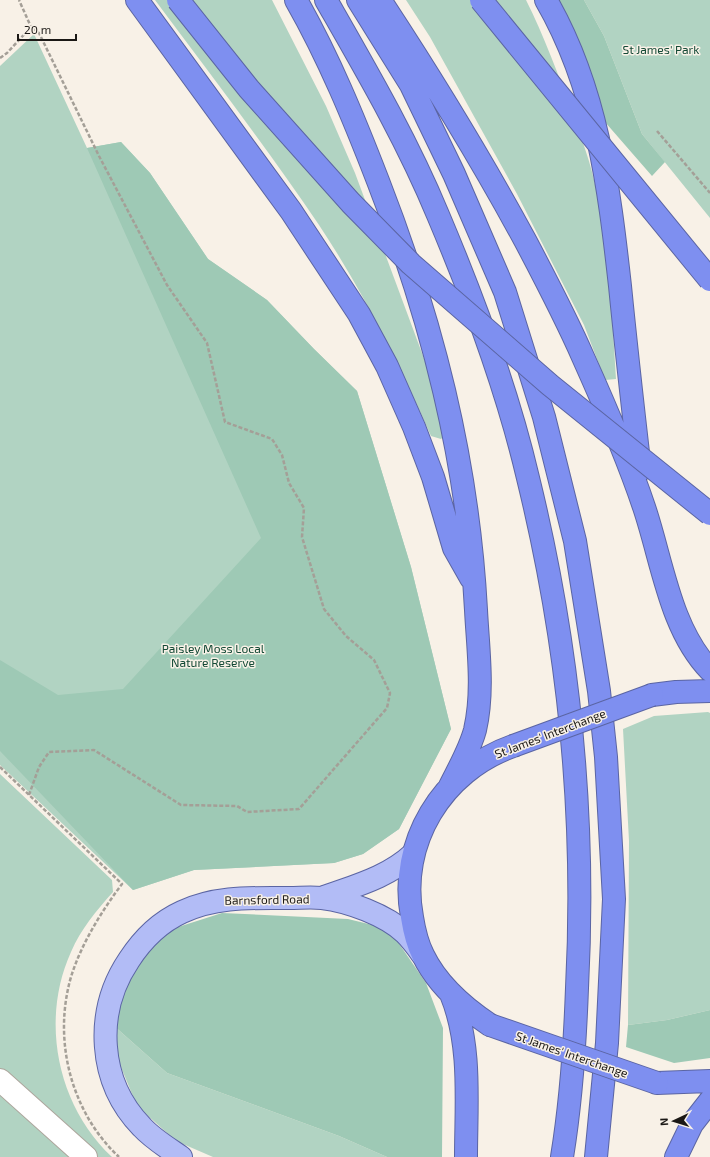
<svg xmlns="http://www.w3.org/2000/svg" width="710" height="1157" font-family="'Exo 2',sans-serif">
	<rect width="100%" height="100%" fill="#f8f1e7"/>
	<!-- green -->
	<path fill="#b1d3c2" d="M155 0H272L326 106 355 173 432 380 444 436 441 439 431 436C399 364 363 291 319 225 267 148 210 74 155 0Z
		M406 0H526C544 36 558 74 572 112 581 137 591 163 596 189 610 251 612 316 616 379L605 380 584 325 517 194 430 37Z
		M584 0H710V218L642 134 604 36Z
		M34 34 87 148 121 142 150 173 208 259 267 300 314 349 357 391 411 567 451 729 399 829 363 854 334 863 194 870 133 890 0 765V66Z
		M708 712 710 713V1010L667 1020 628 1025 629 841 623 729 654 716Z
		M0 774 112 880 113 892C96 911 81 929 71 952 40 1020 57 1106 112 1157H96L0 1072Z
		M113 1025 167 1073 339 1136 387 1157H213L176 1141 137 1106 116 1055Z
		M0 1088 78 1157H0Z"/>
	<!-- forest -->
	<path fill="#9ec9b5" d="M557 0H584L604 36 642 134 665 162 652 176 605 122 596 88Z
		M121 142 150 173 208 259 267 300 314 349 357 391 411 567 451 729 399 829 363 854 334 863 194 870 133 890 0 751V660L58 695 123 689 261 538 87 148Z
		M222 913 348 919 389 929 426 983 443 1028 442 1157H387L339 1136 167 1073 113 1025 124 986 143 953 175 928Z
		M710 1010V1058L674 1063 626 1047 628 1025 667 1020Z"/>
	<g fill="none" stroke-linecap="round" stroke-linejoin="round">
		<!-- minor casing -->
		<g stroke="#ada69d" stroke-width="24">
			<path id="minor" d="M0 1080 86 1157"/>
		</g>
		<!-- major casing -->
		<g stroke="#5b65a3" stroke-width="24">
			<path id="major" d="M322 898C354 886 387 878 413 854
				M181 1157C168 1148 153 1139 142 1127 98 1082 94 1012 129 960 142 940 160 922 182 912 216 896 252 898 289 898 300 898 311 897 322 898 348 901 386 915 405 933 411 939 417 947 422 954"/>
		</g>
		<!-- highway casing -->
		<g stroke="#5b65a3" stroke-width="24">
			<path id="highway" d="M137 0 291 211 359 314 387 366 414 427 433 477 454 548 471 578
				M296 0C329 58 354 119 378 181 432 320 468 460 476 610 478 649 484 691 475 730 470 749 459 768 450 786
				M326 0C366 70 407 140 438 215 474 300 507 388 528 478 569 645 586 817 577 988 575 1044 571 1102 562 1157
				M358 0 411 85 454 174 505 292 544 417 575 541 599 691 606 757 614 899 607 1043 596 1157
				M380 0C432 79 481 159 526 242 546 280 566 318 583 357 605 406 627 456 644 507 662 560 670 629 710 670
				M546 0C597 88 609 187 620 286 626 347 633 409 640 470
				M652 695 676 692 710 691
				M451 994C472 1045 466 1103 466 1157
				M490 1025C463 1007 437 984 423 955 417 943 414 930 412 917 398 843 442 771 513 746
				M657 1083 710 1081
				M676 1157 692 1124 710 1101"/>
		</g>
		<!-- path -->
		<path stroke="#a49f97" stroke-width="2.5" stroke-dasharray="4 2" stroke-linecap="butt" d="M0 58 7 53 31 27 19 0
			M657 131 710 193
			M0 767 122 884C100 913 75 954 68 989 55 1049 74 1115 119 1157
			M29 795 39 767 49 752 94 750 181 805 237 806 247 812 299 809 387 708 390 693 374 660 346 636 324 609 302 537 304 508 289 483 282 455 272 439 225 422 207 343 167 285 99 156 39 33 31 27"/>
		<!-- minor -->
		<use href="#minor" stroke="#fff" stroke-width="22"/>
		<!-- major -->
		<use href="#major" stroke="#b2bcf6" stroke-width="22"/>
		<!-- highway -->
		<use href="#highway" stroke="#7e8ff0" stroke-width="22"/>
		<!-- highway-bridge casing -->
		<g stroke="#5b65a3" stroke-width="24" stroke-linecap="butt">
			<path id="highway-bridge" d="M178 0 249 89 351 203 411 264 550 385 710 514
				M481 0 710 280
				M513 746 652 695
				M490 1025 657 1083"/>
		</g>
		<!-- highway-bridge -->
		<use href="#highway-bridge" stroke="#7e8ff0" stroke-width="22"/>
	</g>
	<g text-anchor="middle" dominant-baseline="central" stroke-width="3" stroke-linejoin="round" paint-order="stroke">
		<!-- park labels -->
		<g font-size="12" fill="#134935" stroke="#f8f1e7">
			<text x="661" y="49">St James' Park</text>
			<text x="213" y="648">Paisley Moss Local<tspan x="213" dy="14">Nature Reserve</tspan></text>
		</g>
		<!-- street labels -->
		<g font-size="12" fill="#1b1815" stroke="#f8f1e7">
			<text transform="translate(550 733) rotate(-21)">St James' Interchange</text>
			<text transform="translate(267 899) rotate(-1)">Barnsford Road</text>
			<text transform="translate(572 1054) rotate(19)">St James' Interchange</text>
		</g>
	</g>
	<!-- north arrow -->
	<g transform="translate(674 1121) rotate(266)" stroke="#f8f1e7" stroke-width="3" paint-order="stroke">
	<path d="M0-3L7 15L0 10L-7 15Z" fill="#1b1815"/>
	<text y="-6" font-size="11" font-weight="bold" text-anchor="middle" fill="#1b1815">N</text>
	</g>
	<!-- scale -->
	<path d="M18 34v6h58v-6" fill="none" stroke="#1b1815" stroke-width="2"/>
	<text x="24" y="34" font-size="12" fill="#1b1815" stroke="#f8f1e7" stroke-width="3" paint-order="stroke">20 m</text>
</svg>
